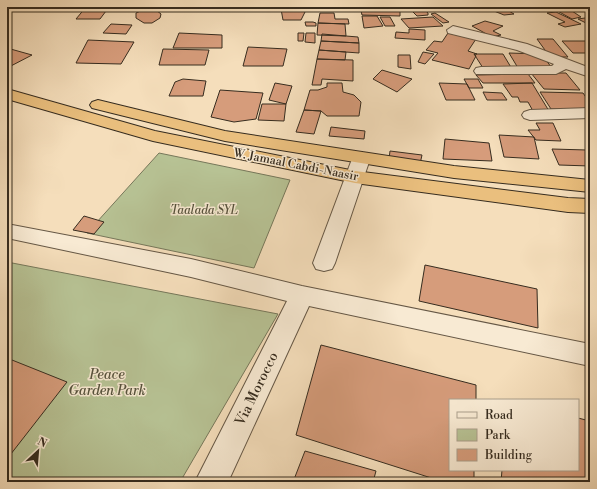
<svg xmlns="http://www.w3.org/2000/svg" width="597" height="489" font-family="'Libre Bodoni',serif">
	<rect width="100%" height="100%" fill="#f5debb"/>
	<filter id="stains"><feTurbulence type="fractalNoise" baseFrequency=".005" numOctaves="4"/><feColorMatrix values="0 0 0 0 .2 0 0 0 0 .09 0 0 0 0 .02 0 0 0 .5 -.17"/></filter>
	<radialGradient id="worn" r=".72"><stop offset=".6" stop-color="#630" stop-opacity="0"/><stop offset="1" stop-color="#630" stop-opacity=".3"/></radialGradient>
	<!-- green -->
	<path fill="#b7c294" stroke="#76775a" d="M159 153 290 180 254 268 87 233Z
		M7 262 278 314 180 482H7Z"/>
	<!-- building -->
	<path fill="#d69c7b" stroke="#362c1f" d="M86 7H109L100 19H76Z
		M158 7 160 10H156L161 14 160 18 152 23H144L136 18V13L147 8Z
		M292 7 307 8 301 20H283L281 9H292Z
		M322 7H339L340 11H322Z
		M360 7H400V16L362 15Z
		M408 7H421L428 13V15L417 16Z
		M484 7H502L514 14 504 15Z
		M566 7 581 17 572 19 554 9Z
		M556 12 581 24 565 27 558 24 565 22 547 13Z
		M320 13H334L335 19H348L349 24 318 23Z
		M435 13 449 22 443 23 431 14Z
		M362 16H377L383 26 364 28Z
		M380 17H390L395 26H385Z
		M433 17 443 26 409 28 401 19Z
		M585 18 590 20V25L578 19Z
		M485 21 503 26 493 31 501 35 492 37 472 26Z
		M305 22H313L316 23V26H306Z
		M318 23 345 24 346 36 317 35Z
		M111 24 132 25 126 34 103 33Z
		M409 29 425 30V40L395 38 396 32 409 33Z
		M179 33 222 35V48H173Z
		M298 33H304L303 41H298Z
		M306 33H315V43L305 42Z
		M448 33 476 39 468 51 477 54H474L476 56 469 69 432 60 438 53 426 50 434 41 442 42Z
		M322 34 358 37 359 43 321 41Z
		M537 39H553L568 57H550Z
		M88 40 134 42 121 64 76 63Z
		M321 41 359 43V53L319 50Z
		M562 41H590V53H573Z
		M248 47 287 49 283 66H243Z
		M7 48 32 55 7 68Z
		M163 49 209 50 205 65H159Z
		M319 50 346 52 345 60 317 59Z
		M423 52 434 54 425 64 418 62Z
		M509 53 541 54 552 68H518Z
		M474 54H503L512 69 483 68Z
		M398 55H410L411 69 398 67Z
		M317 59 353 60V81L322 79 321 85H312Z
		M382 70 412 79 397 92 373 79Z
		M531 73H566L580 90 544 89Z
		M528 74 535 83H483L476 75Z
		M183 79 206 81 203 96H169L175 82Z
		M464 79H478L483 88H469Z
		M275 83 292 86 286 104 269 100Z
		M327 83H342L343 92 354 95 361 102 359 116H327L321 111 304 110 310 90H318L327 87Z
		M439 83 467 84 475 100H446Z
		M532 83 549 111H533L528 102H520L518 97H512L503 84Z
		M220 90 263 93 256 119 234 122 211 117Z
		M483 92 502 93 507 100H487Z
		M540 92 583 93 590 103V110L551 109Z
		M262 104H286L284 121 258 120Z
		M304 110 321 111 314 134 296 132Z
		M536 123H553L561 141 536 140 528 130H540Z
		M331 127 365 131 364 139 329 136Z
		M499 135 534 137 539 159 504 157Z
		M445 139 489 143 492 161 443 159Z
		M552 149 587 150 590 155V166L559 165Z
		M390 151 422 155 420 164 389 159Z
		M84 216 104 222 94 234 73 230Z
		M425 265 537 289 538 328 419 301Z
		M321 345 476 385V400H450V470H474V482H444L296 435Z
		M7 358 67 382 7 459Z
		M578 418 590 421V482H501L502 470H578Z
		M305 451 376 471 373 482H293Z"/>
	<g fill="none" stroke-linecap="round" stroke-linejoin="round">
		<!-- minor casing -->
		<g stroke="#665846" stroke-width="2">
			<path id="minor" d="M453 26 527 44 590 68V77L566 69 556 74H476L474 71 476 68 481 67 552 66 554 64 517 50 448 33 447 30Z
				M590 108V118L530 120 524 118 522 115 524 112 530 110Z
				M361 153 367 155 370 159 335 263 332 269 324 271 316 269 313 263 352 159 355 155Z
				M7 224 191 259 302 286 590 344V366L309 306 228 482H195L287 301 191 277 7 238Z"/>
		</g>
		<!-- trunk casing -->
		<g stroke="#362c1f" stroke-width="2">
			<path id="trunk" d="M7 89 155 131 355 171 568 198 590 199V213L568 212 355 183 153 141 7 99Z
				M98 100 225 131 454 166 590 180V192L454 178 225 141 92 108 90 105 92 102Z"/>
		</g>
		<!-- minor -->
		<use href="#minor" fill="#f8ead3" fill-rule="evenodd"/>
		<!-- trunk -->
		<use href="#trunk" fill="#eabf7e" fill-rule="evenodd"/>
	</g>
	<g text-anchor="middle" dominant-baseline="central" stroke-width="3" stroke-linejoin="round" paint-order="stroke">
		<!-- street labels -->
		<g font-size="12" fill="#362c1f" stroke="#f8ead3">
			<text transform="translate(296 165) rotate(11)">W. Jamaal Cabdi-Naasir</text>
		</g>
		<!-- park labels -->
		<g font-size="12" font-style="italic" fill="#56523c" stroke="#f8ead3">
			<text x="204" y="210">Taalada SYL</text>
		</g>
		<!-- near-park labels -->
		<g font-size="14" font-style="italic" fill="#56523c" stroke="#f8ead3">
			<text x="107" y="375">Peace<tspan x="107" dy="16">Garden Park</tspan></text>
		</g>
		<!-- near-street labels -->
		<g font-size="14" fill="#362c1f" stroke="#f8ead3">
			<text transform="translate(257 389) rotate(-64)">Via Morocco</text>
		</g>
	</g>
	<!-- margin -->
	<rect width="597" height="489" fill="none" stroke="#f5debb" stroke-width="24"/>
	<rect x="8" y="8" width="581" height="473" fill="none" stroke="#362c1f" stroke-width="2"/>
	<rect x="12" y="12" width="573" height="465" fill="none" stroke="#362c1f"/>
	<!-- legend -->
	<rect x="449" y="399" width="130" height="72" fill="#f8ead3" stroke="#aa9e8b"/>
	<rect x="457" y="412" width="20" height="6" fill="#f8ead3" stroke="#aa9e8b"/>
	<text x="485" y="419" font-size="12" fill="#362c1f">Road</text>
	<rect x="457" y="429" width="20" height="12" fill="#b7c294" stroke="#aa9e8b"/>
	<text x="485" y="439" font-size="12" fill="#362c1f">Park</text>
	<rect x="457" y="449" width="20" height="12" fill="#d69c7b" stroke="#aa9e8b"/>
	<text x="485" y="459" font-size="12" fill="#362c1f">Building</text>
	<!-- north arrow -->
	<g transform="translate(38 451) rotate(26)" stroke="#f8ead3" stroke-width="3" paint-order="stroke">
	<path d="M0-3L7 15L0 10L-7 15Z" fill="#362c1f"/>
	<text y="-6" font-size="11" font-weight="bold" text-anchor="middle" fill="#362c1f">N</text>
	</g>
	<rect width="100%" height="100%" filter="url(#stains)"/>
	<rect width="100%" height="100%" fill="url(#worn)"/>
</svg>
